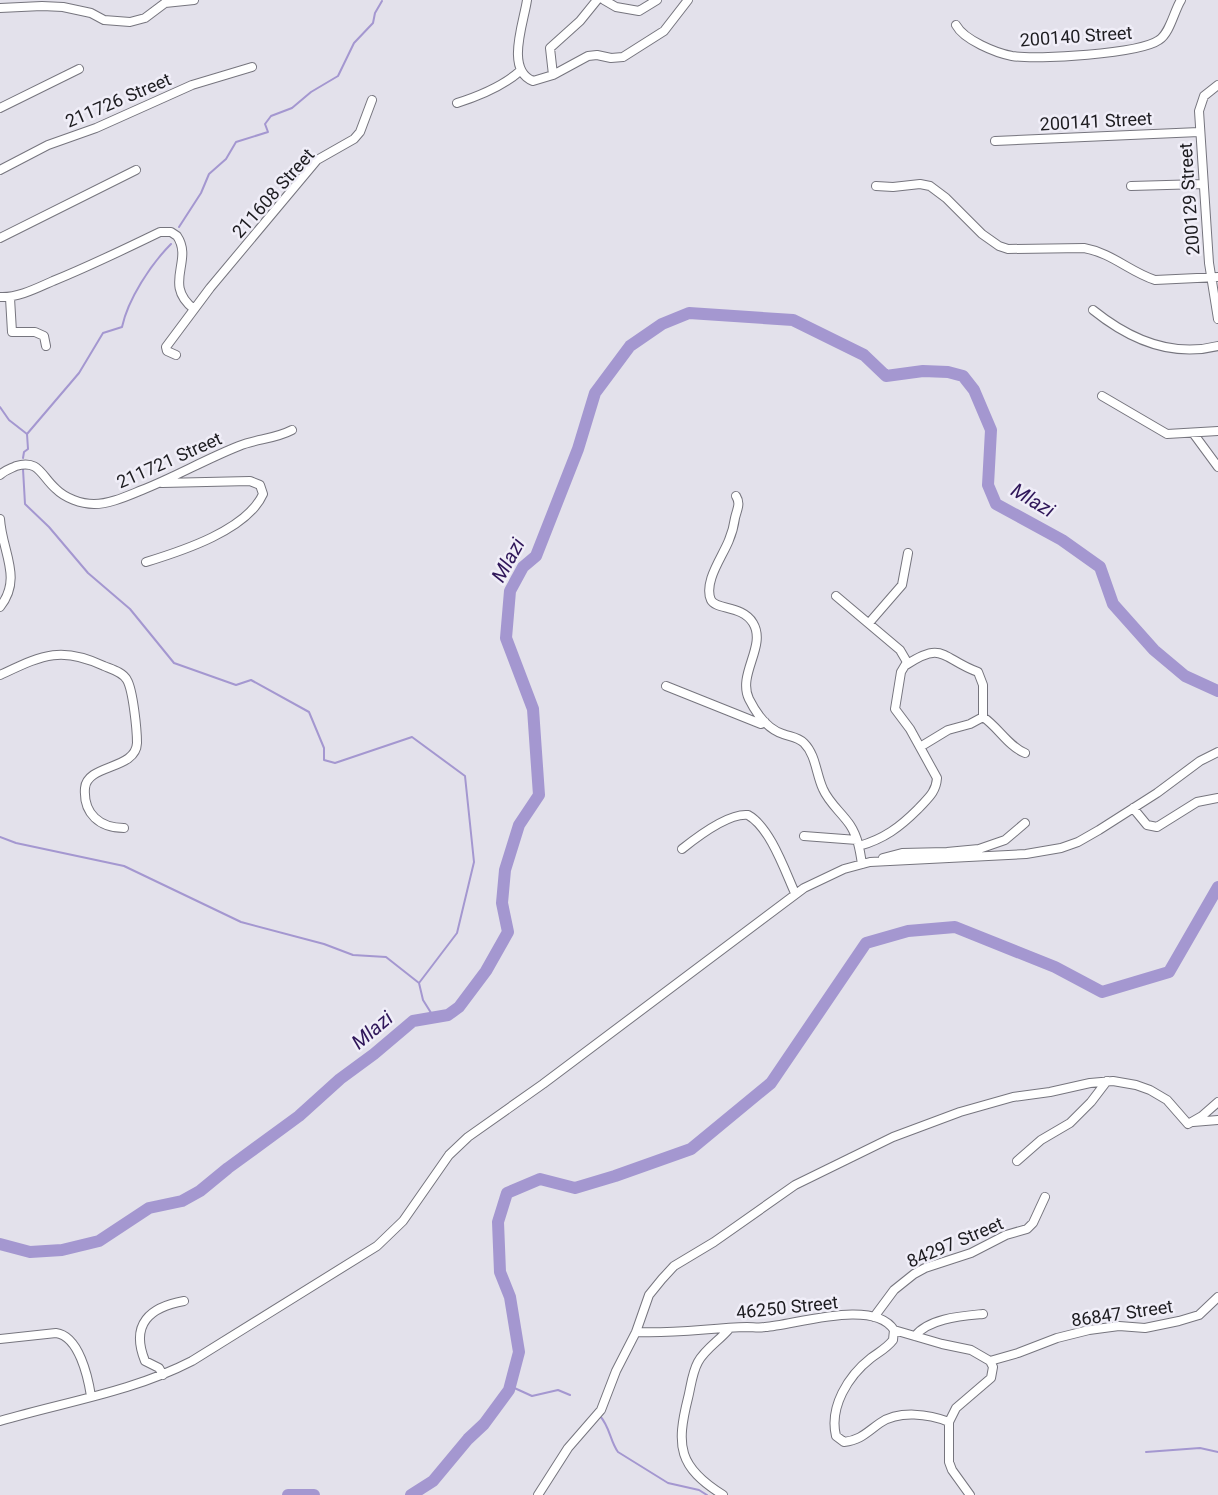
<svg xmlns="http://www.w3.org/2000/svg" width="1218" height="1495" font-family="Roboto,sans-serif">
	<rect width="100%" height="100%" fill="#e3e1eb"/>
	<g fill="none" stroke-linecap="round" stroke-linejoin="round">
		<!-- stream -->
		<path stroke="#a497d0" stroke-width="2" d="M179 227 201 193 209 174 226 159 236 142 268 132 265 124 271 116 292 108 311 92 338 76 354 43 373 23 375 13 382 1
			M0 407 9 420 27 434
			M23 458 24 452 28 449 27 434 79 373 103 333 122 327C128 299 151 264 171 244
			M23 469 25 504 49 527 88 573 130 609 174 663 236 685 251 680 309 712 324 748V760L335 763 412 737 465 776 474 862 457 933 419 983
			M0 837 16 843 124 866 241 922 324 944 353 955 386 957 419 983 423 1000 433 1016
			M510 1386 532 1396 558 1390 570 1395
			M600 1416C610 1427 610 1441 618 1452L668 1483 699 1490 707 1495
			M1146 1452 1200 1448 1218 1452"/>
		<!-- river -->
		<path stroke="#a497d0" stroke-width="12" d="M0 1244 30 1252 62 1250 99 1241 149 1208 182 1201 200 1191 228 1168 299 1116 340 1079 374 1054 413 1021 448 1015 459 1007 486 971 508 932 502 903 505 870 519 825 539 795 533 709 506 638 510 591 523 567 536 556 578 449 595 393 630 346 662 324 689 313 793 320 864 355 886 376 923 371 948 372 963 376 974 390 991 430 988 485 996 504 1062 540 1100 567 1113 604 1154 650 1185 676 1218 691
			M288 1495H314
			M411 1495 433 1481 468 1439 484 1424 509 1390 519 1352 510 1297 500 1272 498 1222 507 1193 540 1179 575 1188 615 1176 691 1149 771 1083 866 943 908 931 955 927 1055 967 1102 992 1169 972 1218 887"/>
		<!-- minor casing -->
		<g stroke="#76757e" stroke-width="10">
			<path id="minor" d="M527 0C524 22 505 70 533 81L553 75 588 56 597 55 611 58 623 57 664 31 688 0
				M604 0 616 7 639 11 657 0
				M0 8 42 6 63 7 91 13 104 20 130 22 145 18 165 3 194 0
				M956 25C964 40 996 53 1012 56 1037 60 1139 54 1159 40 1170 33 1174 11 1181 0
				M553 75 550 48 580 21 597 0
				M1218 85 1204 96 1199 111 1209 263 1218 319
				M457 103C479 96 502 87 520 71
				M0 108 79 69
				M995 141 1199 132
				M0 170 48 145 96 128 192 85 252 67
				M876 186 893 187 920 184 930 186 946 198 982 234 999 246 1008 249 1084 248C1112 253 1130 272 1155 280L1218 277
				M1131 186 1202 184
				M0 238 136 170
				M0 297C18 298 37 288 53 281 90 266 125 249 160 232H171L177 236C194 261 162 284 194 309
				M10 298 12 332H35L44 336 46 346
				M1093 310C1129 339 1171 358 1218 346
				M176 355 167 351 166 347 210 288 317 160 354 139 360 132 372 100
				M1102 396 1167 434 1218 431
				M1193 433 1218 467
				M0 475C5 470 10 469 16 466 39 459 41 476 56 489 65 498 81 504 94 504 110 504 127 496 142 490 175 477 206 459 239 446 256 439 275 439 292 430
				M736 496C741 504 737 509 735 518 734 525 732 533 729 540 723 556 703 582 711 600 716 610 742 605 753 623 767 646 737 674 749 699 756 713 767 729 783 734 791 737 798 737 804 743 816 755 816 774 823 789 829 803 842 813 850 825 858 837 860 851 862 864
				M0 519C2 552 23 578 0 607
				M146 562C182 551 247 530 263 494L260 485 250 481 162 483
				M836 596 900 650 907 662 901 672 895 709 910 729 937 778C936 793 927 799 918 809 900 827 884 839 859 846
				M869 623 902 585 908 553
				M906 665C944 640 942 659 978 672L983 685V717C998 727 1008 746 1025 753
				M0 675C41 656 60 645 104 666 111 669 123 672 127 680 133 690 137 730 137 743 136 770 87 764 85 788 83 814 100 828 124 828
				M666 686 761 724 765 722
				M920 747 948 730 970 724 983 717
				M1133 808 1147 825 1157 827 1197 802 1218 798
				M804 836 857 840
				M682 849C697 837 729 813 748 815 770 827 785 871 795 893
				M883 858 902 853 947 852 979 849 1005 840 1025 823
				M1193 1122 1218 1120
				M1017 1161 1041 1140 1070 1123 1091 1102 1107 1081
				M874 1317 894 1290 914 1274 925 1268 971 1253 1006 1235 1027 1229 1033 1223 1045 1197
				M894 1330 942 1344 971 1350 990 1361 993 1367 991 1378 956 1408 949 1422
				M636 1332C673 1334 710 1328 747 1327 753 1327 759 1328 765 1327 795 1325 874 1298 894 1330L893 1340C887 1348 879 1352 871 1358 848 1376 829 1407 836 1436L844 1442C861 1440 867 1432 880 1423 899 1410 929 1414 949 1422V1462L952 1470 970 1495
				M915 1336C929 1318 962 1316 983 1314
				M0 1339 56 1333C79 1336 88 1377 91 1396
				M990 1361 1018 1353 1057 1338 1089 1330 1119 1326 1145 1328 1179 1321 1199 1315 1218 1297
				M163 1375 159 1368 145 1361C130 1324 150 1307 184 1301
				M0 1421C64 1402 132 1392 192 1361L377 1246 403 1221 449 1155 468 1137 543 1084 804 888 844 869 870 862 1026 854 1061 848 1078 842 1099 830 1157 793 1200 761 1218 752
				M538 1495 568 1448 601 1410 616 1371 636 1332 649 1295 662 1279 674 1266 714 1242 795 1185 893 1137 960 1112 1013 1097 1050 1092 1090 1083 1113 1081 1136 1085 1150 1090 1167 1100 1188 1124 1202 1116 1218 1102
				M723 1495C678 1467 676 1446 688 1398 691 1386 692 1373 698 1362 705 1349 720 1340 729 1329"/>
		</g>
		<!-- minor -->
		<use href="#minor" stroke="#fff" stroke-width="8"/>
	</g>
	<g text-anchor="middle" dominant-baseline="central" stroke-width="5" stroke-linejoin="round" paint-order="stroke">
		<!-- street labels -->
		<g font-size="18" fill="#1d1c20" stroke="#f0eef8">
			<text transform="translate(1076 36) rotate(-4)">200140 Street</text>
			<text transform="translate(118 100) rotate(-23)">211726 Street</text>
			<text transform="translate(1096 121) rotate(-3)">200141 Street</text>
			<text transform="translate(273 193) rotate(-48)">211608 Street</text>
			<text transform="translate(1189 199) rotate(-94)">200129 Street</text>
			<text transform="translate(169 460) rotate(-24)">211721 Street</text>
			<text transform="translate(955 1242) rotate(-23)">84297 Street</text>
			<text transform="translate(787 1307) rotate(-6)">46250 Street</text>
			<text transform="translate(1122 1313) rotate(-8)">86847 Street</text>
		</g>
		<!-- water labels -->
		<g font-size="20" font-style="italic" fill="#2f1659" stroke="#f0eef8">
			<text transform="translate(1033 500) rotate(31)">Mlazi</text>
			<text transform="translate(508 560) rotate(-61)">Mlazi</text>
			<text transform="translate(372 1030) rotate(-40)">Mlazi</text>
		</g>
	</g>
</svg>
